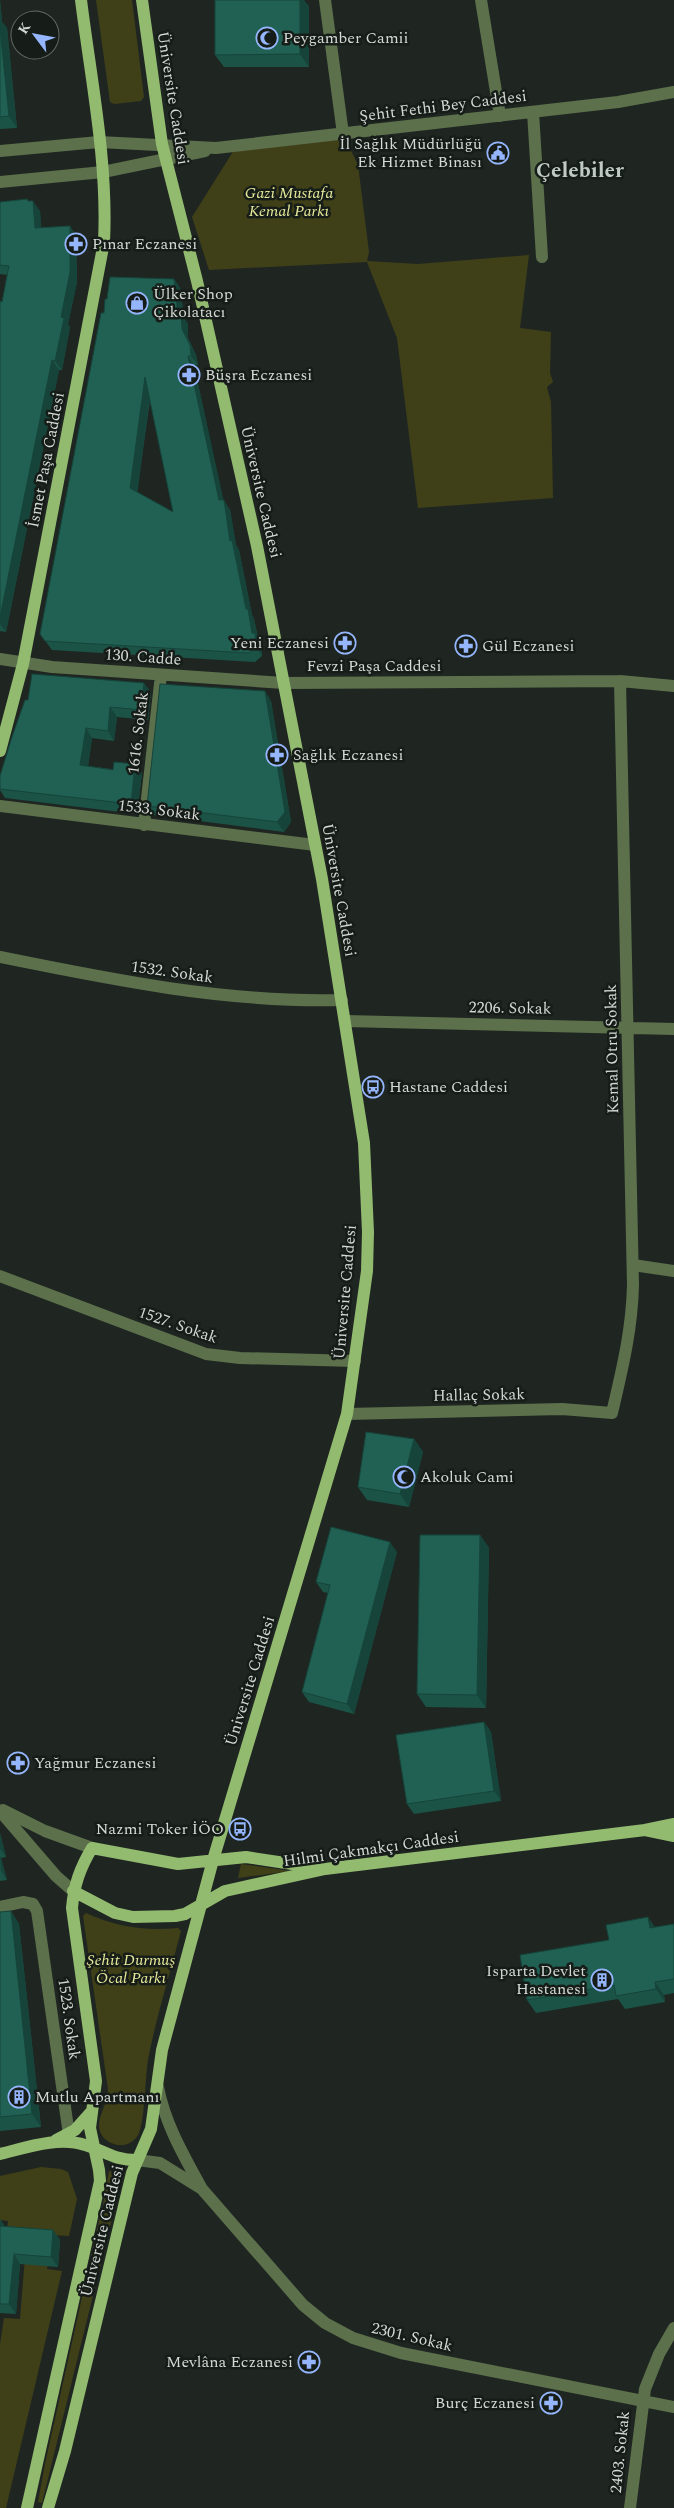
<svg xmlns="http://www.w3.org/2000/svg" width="674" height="2508" font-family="Spectral,serif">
	<rect width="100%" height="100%" fill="#1f2621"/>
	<!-- green -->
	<path fill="#404018" d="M96 0H132L144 97 141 101 114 104 110 102Z
		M343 134 358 165 369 252 367 261 418 264 529 255 520 328 551 332 550 373 553 382 547 387 551 402 553 498 418 508 397 338 367 262 209 270 192 217 234 150Z
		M241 1864 291 1871 238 1878Z
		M86 1913C117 1927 144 1931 178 1928L181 1931C170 1974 156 2017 148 2060 145 2078 145 2122 138 2135 128 2153 99 2145 99 2125 99 2114 108 2103 108 2089L83 1916Z
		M41 2167 61 2169 68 2172 77 2199 69 2236 51 2235 47 2269 62 2271 6 2508H0V2344L4 2318 20 2319 27 2233 7 2232 8 2221 0 2220V2176Z
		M109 2171 122 2174 114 2208 103 2205Z
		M101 2212 113 2214 42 2503 38 2502 45 2464Z"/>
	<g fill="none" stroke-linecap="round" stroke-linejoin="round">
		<!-- minor -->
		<path stroke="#5c704c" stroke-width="12" d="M325 0 343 134
			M481 0 500 116
			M533 112 542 257
			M0 151 99 142 216 148 618 102 674 92
			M0 182 103 172 205 151
			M0 659 52 667 284 683 620 681 674 686
			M0 806 315 845
			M144 825 161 675
			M0 957C113 980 226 1003 342 1000
			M346 1021 674 1029
			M633 1265 674 1271
			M0 1276 206 1354 240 1358 355 1361
			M347 1414 562 1409 612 1413C622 1370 632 1330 633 1285L620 681
			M3 1810 45 1831 92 1848
			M0 1811 56 1876 73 1891
			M0 1907 23 1902 33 1904 37 1911 70 2142
			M137 2160 160 2163 202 2189C184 2156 165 2124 158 2087
			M202 2189 303 2305 325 2323 353 2338 401 2353 674 2407
			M630 2508 645 2389 659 2354 674 2328"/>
		<!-- major -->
		<path stroke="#93bb70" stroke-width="12" d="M0 751 23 664 104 242C108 162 91 80 81 0
			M674 1824 645 1830 674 1836
			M73 1891 115 1913 133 1917 175 1916 185 1914 225 1891 325 1869 645 1830
			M56 2140 75 2130 92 2111
			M0 2154C25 2148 59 2136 85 2145 106 2151 112 2160 137 2160
			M27 2508 100 2181 99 2170 90 2128 96 2081 72 1908C74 1885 80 1868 92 1848L178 1864 246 1857 325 1869
			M48 2508 65 2451 132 2173 151 2129 162 2050 213 1860 347 1414 367 1271 368 1232 364 1143 322 879 257 546 197 281 162 144 142 0"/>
	</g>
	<!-- wall -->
	<path fill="#1c5347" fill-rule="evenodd" d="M0 0 2 22 7 28 17 128 0 129Z
		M309 6V67H224L215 55Z
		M29 201 40 211 41 228 70 226 76 236 77 282 68 324 70 327 62 370H59L6 632 0 631V301L2 302 7 275 0 274V202Z
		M174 279 180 288 184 318 188 324V338L196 355 198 365H194L223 500 230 510 236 545 239 550 252 615 254 619 258 638 261 643 262 656 255 662 52 650 40 634 107 299ZM150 400 173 512 137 492Z
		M151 692 148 720 117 717 114 741 92 738 88 766 142 773 137 814 5 798 0 790V776L28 700Z
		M271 701 291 822 284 832 153 815 147 806Z
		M414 1439 423 1452 409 1507 367 1500 358 1487Z
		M480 1535 489 1548 486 1708 426 1707 417 1694Z
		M397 1552 354 1714 309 1702 302 1692 328 1593 323 1592 316 1582Z
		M484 1722 491 1732 501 1801 414 1814 407 1804Z
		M0 1833 6 1857 1 1858 7 1880 0 1881Z
		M11 1911 19 1924 41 2127 0 2131V1912Z
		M674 1924V1993L664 1995 665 2002 625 2009 618 1999 536 2013 527 2000 609 1940 655 1928Z
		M0 2219 4 2225V2226L53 2230 60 2240 58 2267 20 2264 16 2314 0 2313Z"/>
	<!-- shaded-wall -->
	<path fill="#16443a" d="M0 0 2 22 7 28 17 128 9 116 0 28Z
		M300 0H304L309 6V67L300 54Z
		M27 199 33 208V201L40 211 42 237 35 228Z
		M70 226 76 236 77 282 68 324 70 327 62 370 55 361 61 317Z
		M174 279 180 288 184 318 188 324V338L196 355 198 365 191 356 182 329 178 314Z
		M188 356 194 365 225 507 224 500 230 510 236 545 239 550 252 615 254 619 258 638 261 643 262 656 256 646 246 609 219 500Z
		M52 360 59 370 6 632 0 624V617Z
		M145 377 151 387 137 497 130 488Z
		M144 683 151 692 148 720 141 710Z
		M265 691 271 701 291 822 284 832 277 822Z
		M110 707 117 717 114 741 108 731Z
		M86 728 92 738 87 775 80 765Z
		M135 764 142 773 137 814 131 804Z
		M414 1439 423 1452 409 1507 400 1494Z
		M480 1535 489 1548 486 1708 477 1695Z
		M390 1542 397 1552 354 1714 347 1704Z
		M484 1722 491 1732 501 1801 494 1791Z
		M0 1833 6 1857 0 1849Z
		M0 1856 1 1858 7 1880 1 1871Z
		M11 1911 19 1924 41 2127 32 2114Z
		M648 1917 657 1930 650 1928Z
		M655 1982 664 1995 665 2002 656 1989Z
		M0 2219 4 2225 3 2235 0 2231Z
		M53 2230 60 2240 58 2267 51 2257Z
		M14 2254 20 2264 16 2314 9 2304Z"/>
	<!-- building -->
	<path fill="#206153" stroke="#16443a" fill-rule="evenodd" d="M215 0H300V54L215 55Z
		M0 28 9 116 0 117Z
		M27 199 28 201H33L35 228 70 226V272L61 317 64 318 55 361 52 360 0 617V301L2 302 9 266 0 265V202Z
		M110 277 174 279 178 314H181L182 329 190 345 191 356H188L219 500H224L230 541 232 540 246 609H248L252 633H255L256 646 249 653 45 641 40 634 101 313H104L105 299H107ZM145 377 173 512 130 488Z
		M32 674 144 683 141 710 110 707 108 731 86 728 80 765 113 770 114 762 135 764 131 804 0 789V776L11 740 25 700H28Z
		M160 684 265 691 285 812 277 822 147 806Z
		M366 1432 414 1439 400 1494 358 1487Z
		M331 1527 390 1542 347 1704 302 1692 330 1585 316 1582Z
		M420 1535H480L477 1695 417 1694Z
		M484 1722 494 1791 407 1804 396 1735Z
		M11 1911 32 2114 0 2117V1912Z
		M648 1917 650 1928 674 1924V1979L655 1982 656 1989 616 1996 614 1985 527 2000 520 1955 609 1940 606 1925Z
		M0 2226 53 2230 51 2257 14 2254 9 2304H0Z"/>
	<!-- icons -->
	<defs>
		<g id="mosque-ring" transform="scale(1.125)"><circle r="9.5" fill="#161d18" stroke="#95b6fd" stroke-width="1.5"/><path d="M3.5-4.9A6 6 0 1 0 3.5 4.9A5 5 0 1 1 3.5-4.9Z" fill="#95b6fd"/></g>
		<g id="civic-ring" transform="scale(1.125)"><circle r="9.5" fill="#161d18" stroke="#95b6fd" stroke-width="1.5"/><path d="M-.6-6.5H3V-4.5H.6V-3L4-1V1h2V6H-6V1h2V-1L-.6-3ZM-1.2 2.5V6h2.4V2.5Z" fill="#95b6fd"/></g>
		<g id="pharmacy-ring" transform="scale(1.125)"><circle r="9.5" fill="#161d18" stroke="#95b6fd" stroke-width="1.5"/><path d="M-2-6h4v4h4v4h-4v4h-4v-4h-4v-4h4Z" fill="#95b6fd"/></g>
		<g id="shop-ring" transform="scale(1.125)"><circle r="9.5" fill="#161d18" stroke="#95b6fd" stroke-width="1.5"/><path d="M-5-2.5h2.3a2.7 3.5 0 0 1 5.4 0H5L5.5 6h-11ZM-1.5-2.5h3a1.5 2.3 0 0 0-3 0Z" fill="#95b6fd"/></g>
		<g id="bus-ring" transform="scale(1.125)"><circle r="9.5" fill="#161d18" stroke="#95b6fd" stroke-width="1.5"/><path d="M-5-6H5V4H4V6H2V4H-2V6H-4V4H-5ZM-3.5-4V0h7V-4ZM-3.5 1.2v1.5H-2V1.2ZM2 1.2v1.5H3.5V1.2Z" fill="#95b6fd"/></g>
		<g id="building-ring" transform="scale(1.125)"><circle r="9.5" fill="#161d18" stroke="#95b6fd" stroke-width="1.5"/><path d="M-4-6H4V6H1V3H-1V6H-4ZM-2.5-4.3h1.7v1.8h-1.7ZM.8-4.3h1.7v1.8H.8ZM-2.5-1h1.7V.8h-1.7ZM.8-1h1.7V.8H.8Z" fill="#95b6fd"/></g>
	</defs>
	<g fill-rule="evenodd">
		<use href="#mosque-ring" x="267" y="38"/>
		<use href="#civic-ring" x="498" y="153"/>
		<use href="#pharmacy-ring" x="76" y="244"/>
		<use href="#shop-ring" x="137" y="303"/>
		<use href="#pharmacy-ring" x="189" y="375"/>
		<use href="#pharmacy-ring" x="345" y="643"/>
		<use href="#pharmacy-ring" x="466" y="646"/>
		<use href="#pharmacy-ring" x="277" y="755"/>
		<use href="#bus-ring" x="373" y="1087"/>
		<use href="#mosque-ring" x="404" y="1477"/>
		<use href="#pharmacy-ring" x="18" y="1763"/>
		<use href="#bus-ring" x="240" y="1829"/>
		<use href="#building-ring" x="602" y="1980"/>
		<use href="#building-ring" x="19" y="2097"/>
		<use href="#pharmacy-ring" x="309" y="2362"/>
		<use href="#pharmacy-ring" x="551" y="2403"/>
	</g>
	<g text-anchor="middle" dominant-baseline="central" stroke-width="5" stroke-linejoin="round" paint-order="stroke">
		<!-- poi labels -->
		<g font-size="16" fill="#d4d9d6" stroke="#161d18" text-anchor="start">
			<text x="283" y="38">Peygamber Camii</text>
			<text x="482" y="144" text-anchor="end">İl Sağlık Müdürlüğü<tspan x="482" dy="18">Ek Hizmet Binası</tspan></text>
			<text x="92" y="244">Pınar Eczanesi</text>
			<text x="153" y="294">Ülker Shop<tspan x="153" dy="18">Çikolatacı</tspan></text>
			<text x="205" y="375">Büşra Eczanesi</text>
			<text x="329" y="643" text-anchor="end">Yeni Eczanesi</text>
			<text x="482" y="646">Gül Eczanesi</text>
			<text x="293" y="755">Sağlık Eczanesi</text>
			<text x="389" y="1087">Hastane Caddesi</text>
			<text x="420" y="1477">Akoluk Cami</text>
			<text x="34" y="1763">Yağmur Eczanesi</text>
			<text x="224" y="1829" text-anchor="end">Nazmi Toker İÖO</text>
			<text x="586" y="1971" text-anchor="end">Isparta Devlet<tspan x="586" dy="18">Hastanesi</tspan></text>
			<text x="35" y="2097">Mutlu Apartmanı</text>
			<text x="293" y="2362" text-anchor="end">Mevlâna Eczanesi</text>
			<text x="535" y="2403" text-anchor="end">Burç Eczanesi</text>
		</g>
		<!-- street labels -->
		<g font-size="16" fill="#d4d9d6" stroke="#161d18">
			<text transform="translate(173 98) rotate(81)">Üniversite Caddesi</text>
			<text transform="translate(443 106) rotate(-7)">Şehit Fethi Bey Caddesi</text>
			<text transform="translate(46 460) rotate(-79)">İsmet Paşa Caddesi</text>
			<text transform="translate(261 492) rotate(77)">Üniversite Caddesi</text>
			<text transform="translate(143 657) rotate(4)">130. Cadde</text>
			<text x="374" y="666">Fevzi Paşa Caddesi</text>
			<text transform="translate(138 733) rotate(-83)">1616. Sokak</text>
			<text transform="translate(159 810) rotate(7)">1533. Sokak</text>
			<text transform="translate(339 890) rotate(80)">Üniversite Caddesi</text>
			<text transform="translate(172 972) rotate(8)">1532. Sokak</text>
			<text transform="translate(510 1008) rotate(1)">2206. Sokak</text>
			<text transform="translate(612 1049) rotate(-91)">Kemal Otru Sokak</text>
			<text transform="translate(345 1292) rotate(-85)">Üniversite Caddesi</text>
			<text transform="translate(178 1325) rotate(19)">1527. Sokak</text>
			<text transform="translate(479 1395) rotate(-1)">Hallaç Sokak</text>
			<text transform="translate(250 1681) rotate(-73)">Üniversite Caddesi</text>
			<text transform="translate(371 1849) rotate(-8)">Hilmi Çakmakçı Caddesi</text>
			<text transform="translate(69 2019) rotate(82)">1523. Sokak</text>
			<text transform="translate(102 2231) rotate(-76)">Üniversite Caddesi</text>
			<text transform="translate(412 2337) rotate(13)">2301. Sokak</text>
			<text transform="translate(620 2452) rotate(-84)">2403. Sokak</text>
		</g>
		<!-- park labels -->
		<g font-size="16" font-style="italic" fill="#e7e99a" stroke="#161d18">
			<text x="289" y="193">Gazi Mustafa<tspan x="289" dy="18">Kemal Parkı</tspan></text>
			<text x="131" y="1960">Şehit Durmuş<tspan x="131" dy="18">Öcal Parkı</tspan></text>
		</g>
		<!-- district labels -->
		<g font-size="21" font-weight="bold" fill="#c0c9c2" stroke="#161d18">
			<text x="580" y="171">Çelebiler</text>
		</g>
	</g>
	<!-- north arrow -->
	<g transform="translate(35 35) rotate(302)"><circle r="24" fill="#161d18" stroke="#626864"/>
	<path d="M0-4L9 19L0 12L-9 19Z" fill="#95b6fd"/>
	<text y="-8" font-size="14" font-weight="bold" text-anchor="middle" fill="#d4d9d6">K</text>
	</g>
</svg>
